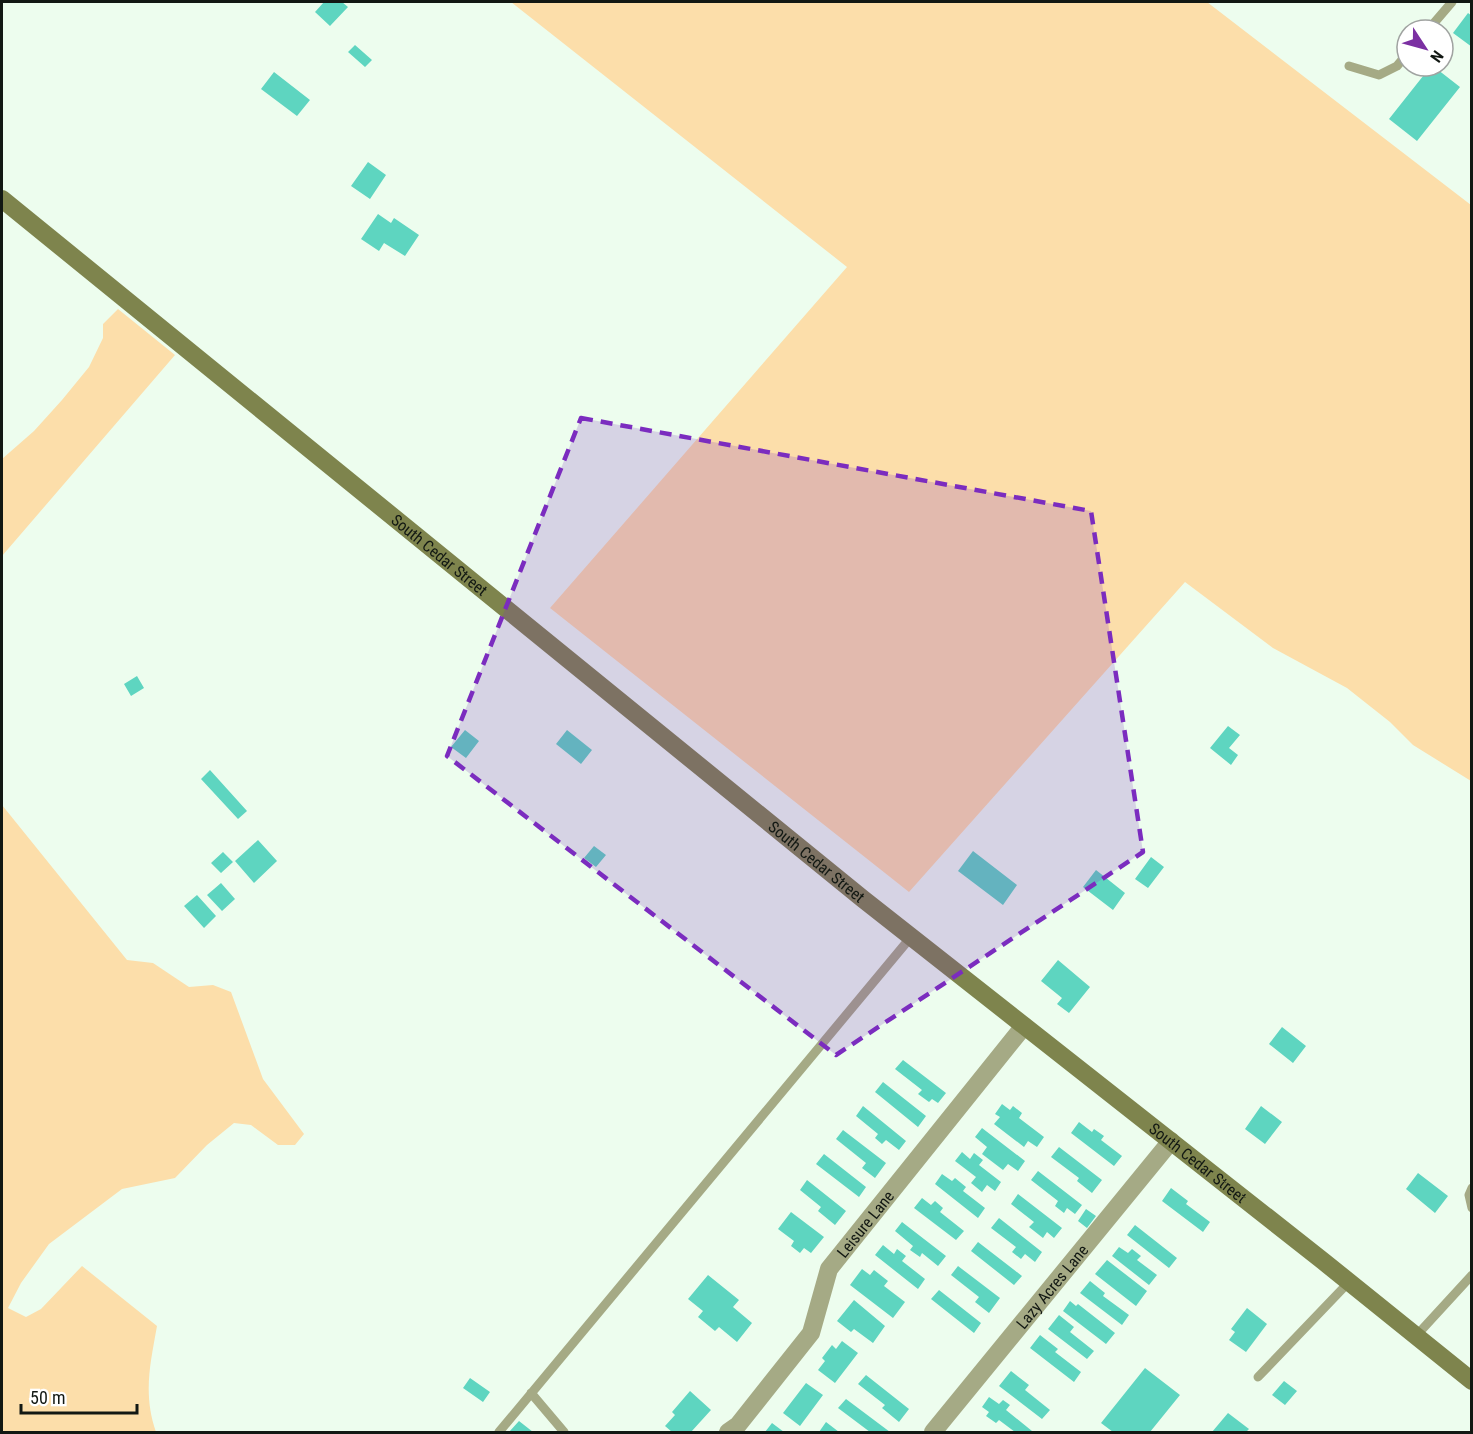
<svg xmlns="http://www.w3.org/2000/svg" width="1473" height="1434" font-family="'Roboto Condensed',sans-serif">
	<rect width="100%" height="100%" fill="#edfdee"/>
	<!-- green -->
	<path fill="#fcdeaa" d="M511 2H1207L1471 205V781L1413 745 1390 722 1347 688 1273 648 1185 582 909 892 550 608 847 267Z
		M118 309 175 355 2 556V459L34 431 62 400 89 367 103 338V324Z
		M2 805 127 960 153 963 189 987 213 985 231 992 263 1079 304 1134 295 1145H278L251 1125 234 1123 207 1145 175 1178 122 1189 49 1244 21 1283 8 1308 26 1317 41 1309 82 1266 157 1326C150 1365 143 1394 156 1432H2Z"/>
	<!-- building -->
	<path fill="#5ed5c0" d="M324 2H342L348 7 330 26 315 12Z
		M1468 13 1472 16V47L1453 33Z
		M355 45 372 60 365 67 348 52Z
		M1431 66H1433L1460 87 1417 141 1389 119Z
		M274 72 310 100 297 116 261 89Z
		M368 162 386 175 370 199 351 186Z
		M378 214 391 223 394 218 419 235 405 256 384 243 379 251 361 239Z
		M137 676 144 688 131 696 124 684Z
		M1228 726 1240 735 1229 748 1238 755 1231 765 1210 748Z
		M465 730 479 741 466 758 451 747Z
		M567 730 592 750 581 764 556 744Z
		M210 770 247 811 238 819 201 779Z
		M258 840 277 861 254 883 235 861Z
		M594 846 606 855 596 867 584 858Z
		M973 851 1017 885 1003 905 958 871Z
		M223 852 233 862 221 873 211 863Z
		M1151 857 1164 867 1148 888 1135 879Z
		M1096 870 1125 893 1113 910 1083 887Z
		M221 883 235 899 222 911 207 895Z
		M197 895 216 916 204 928 184 906Z
		M1058 960 1090 987 1069 1013 1057 1004 1062 998 1041 981Z
		M1282 1027 1306 1046 1293 1063 1269 1044Z
		M903 1060 946 1093 938 1103 932 1099 929 1102 918 1094 922 1090 895 1069Z
		M883 1082 926 1116 918 1127 875 1092Z
		M1002 1104 1010 1110 1013 1106 1022 1113 1019 1118 1044 1137 1037 1147 1028 1141 1024 1147 994 1124 1000 1117 995 1114Z
		M863 1106 906 1141 899 1150 886 1140 882 1144 875 1138 878 1134 856 1116Z
		M1261 1106 1282 1122 1265 1144 1245 1129Z
		M1079 1122 1092 1132 1094 1129 1104 1136 1101 1140 1122 1156 1114 1166 1071 1133Z
		M982 1128 1025 1161 1018 1171 1008 1164 1003 1170 982 1154 987 1147 975 1137Z
		M843 1130 886 1163 875 1178 862 1168 866 1163 836 1139Z
		M1059 1147 1102 1180 1092 1193 1077 1181 1079 1178 1051 1157Z
		M962 1152 970 1159 974 1153 983 1160 979 1165 1001 1182 995 1191 987 1185 982 1192 971 1183 976 1177 955 1161Z
		M824 1154 866 1187 859 1197 816 1164Z
		M1038 1171 1082 1205 1075 1214 1067 1208 1064 1213 1055 1206 1058 1201 1031 1180Z
		M1418 1173 1448 1196 1435 1213 1406 1189Z
		M942 1174 952 1181 955 1178 966 1187 963 1191 985 1208 978 1218 935 1184Z
		M807 1180 846 1211 835 1225 818 1211 821 1207 800 1190Z
		M1171 1188 1188 1201 1186 1204 1210 1222 1203 1232 1162 1201Z
		M1018 1194 1062 1228 1054 1238 1047 1232 1043 1238 1029 1227 1034 1222 1011 1204Z
		M922 1198 931 1205 935 1201 943 1208 940 1212 964 1231 956 1240 914 1208Z
		M1086 1209 1096 1216 1087 1228 1078 1221Z
		M791 1212 824 1237 811 1253 804 1248 800 1253 791 1246 794 1241 778 1229Z
		M999 1218 1042 1252 1035 1262 1025 1254 1021 1259 1012 1252 1016 1247 991 1228Z
		M902 1222 946 1256 938 1266 922 1253 920 1257 910 1250 913 1246 895 1231Z
		M1135 1225 1177 1258 1169 1268 1127 1235Z
		M978 1242 1022 1276 1014 1285 971 1251Z
		M883 1245 894 1254 897 1249 906 1256 902 1261 925 1279 918 1289 875 1255Z
		M1119 1247 1128 1253 1132 1249 1141 1256 1137 1260 1157 1275 1149 1285 1112 1256Z
		M1107 1260 1147 1291 1136 1306 1095 1274Z
		M958 1266 1000 1298 989 1313 975 1302 979 1297 951 1275Z
		M862 1269 870 1275 874 1270 888 1281 884 1286 905 1302 893 1318 850 1285Z
		M708 1275 739 1300 733 1307 752 1323 737 1342 719 1327 715 1331 698 1317 703 1311 688 1299Z
		M1090 1281 1105 1293 1103 1296 1129 1315 1122 1325 1080 1293Z
		M939 1290 981 1323 974 1333 931 1299Z
		M854 1300 885 1326 873 1343 854 1329 851 1332 837 1321Z
		M1070 1301 1076 1306 1078 1304 1115 1333 1106 1344 1063 1311Z
		M1247 1308 1267 1324 1246 1352 1229 1340 1235 1332 1231 1329Z
		M1059 1315 1074 1327 1070 1332 1094 1351 1087 1359 1048 1329Z
		M1040 1335 1058 1349 1055 1352 1081 1372 1074 1382 1030 1348Z
		M842 1341 858 1353 835 1383 818 1370 825 1361 822 1358 832 1345 836 1349Z
		M1145 1368 1180 1395 1150 1432H1113L1101 1423Z
		M1011 1371 1029 1385 1025 1390 1050 1410 1042 1419 999 1386Z
		M866 1375 909 1409 899 1422 882 1408 885 1405 858 1384Z
		M470 1378 490 1392 483 1402 463 1388Z
		M1284 1381 1297 1391 1285 1405 1272 1395Z
		M806 1383 823 1395 800 1426 783 1413Z
		M690 1391 711 1410 691 1432H672L665 1426 675 1415 672 1412Z
		M989 1397 999 1404 1003 1400 1010 1405 1006 1410 1032 1431 1031 1432H1015L999 1420 996 1423 986 1416 989 1412 982 1407Z
		M846 1399 890 1432H870L838 1408Z
		M1228 1413 1249 1429 1246 1432H1212Z
		M519 1421 533 1432H509Z
		M826 1422 839 1432H819Z
		M772 1423 784 1432H765Z"/>
	<g fill="none" stroke-linecap="round" stroke-linejoin="round">
		<!-- service -->
		<path stroke="#a5aa85" stroke-width="9" d="M1428 30 1452 2
			M1349 66 1379 75 1397 66 1407 54
			M1472 1188 1469 1195 1472 1208
			M1416 1336 1472 1275
			M1258 1377 1349 1282
			M531 1393 564 1432
			M499 1432 911 937"/>
		<!-- minor -->
		<g stroke="#a5aa85" stroke-width="18">
			<path id="s1" d="M728 1432 738 1425 811 1333 829 1269 1024 1026"/>
			<path id="s2" d="M933 1432 1171 1141"/>
		</g>
		<!-- secondary -->
		<path stroke="#7e844d" stroke-width="18" id="s3" d="M2 199 863 899 1323 1261 1472 1381"/>
	</g>
	<!-- marked area -->
	<path fill="#7b2cbf" fill-opacity="0.2" stroke="#7b2cbf" stroke-width="4.5" stroke-dasharray="12 8" stroke-linejoin="round" d="M581 418 1091 511 1143 852 836 1055 447 756Z"/>
	<g text-anchor="middle" dominant-baseline="central" stroke-width="6" stroke-linejoin="round" paint-order="stroke">
		<!-- street labels -->
		<g font-size="16" fill="#121813" stroke="#fff">
			<text stroke="none"><textPath href="#s3" startOffset="564">South Cedar Street</textPath></text>
			<text stroke="none"><textPath href="#s3" startOffset="1050">South Cedar Street</textPath></text>
			<text stroke="none"><textPath href="#s3" startOffset="1536">South Cedar Street</textPath></text>
			<text stroke="none"><textPath href="#s1" startOffset="254">Leisure Lane</textPath></text>
			<text stroke="none"><textPath href="#s2" startOffset="188">Lazy Acres Lane</textPath></text>
		</g>
	</g>
	<!-- border -->
	<rect width="1473" height="1434" fill="none" stroke="#121813" stroke-width="6"/>
	<!-- north arrow -->
	<g transform="translate(1425 48) rotate(126)"><circle r="28" fill="#ffffff" stroke="#a0a3a1" stroke-width="1.5"/>
	<path d="M0-4.5L10 22L0 15L-10 22Z" fill="#7b30a2"/>
	<text y="-9" font-size="16" font-weight="bold" text-anchor="middle" fill="#121813">N</text>
	</g>
	<!-- scale -->
	<path d="M21 1404v9h116v-9" fill="none" stroke="#121813" stroke-width="3"/>
	<text x="30" y="1404" font-size="18" fill="#121813" stroke="#ffffff" stroke-width="4.5" paint-order="stroke">50 m</text>
</svg>
